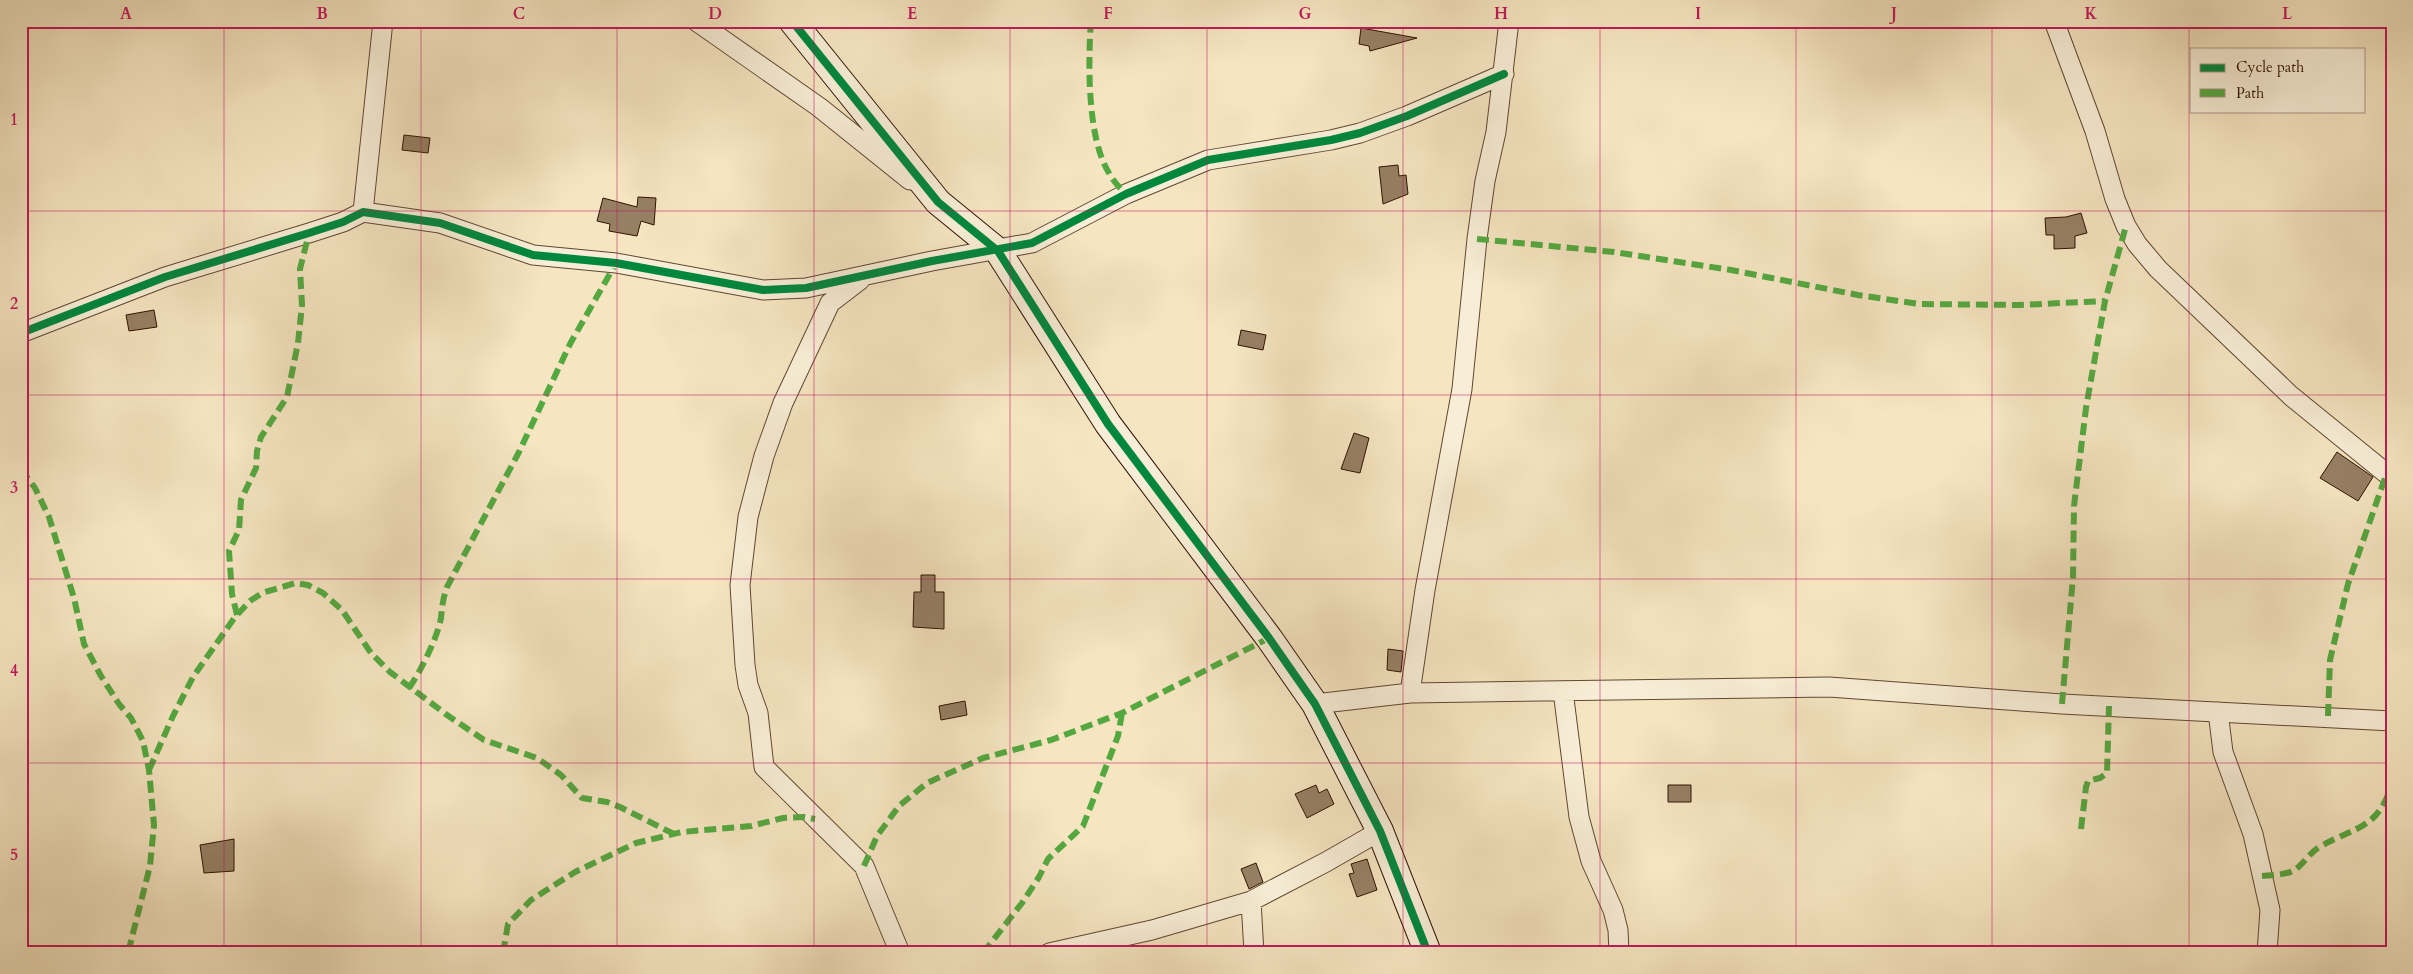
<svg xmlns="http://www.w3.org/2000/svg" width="2413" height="974" font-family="Cardo,serif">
	<rect width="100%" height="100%" fill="#f5e5c1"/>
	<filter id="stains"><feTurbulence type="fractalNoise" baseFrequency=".004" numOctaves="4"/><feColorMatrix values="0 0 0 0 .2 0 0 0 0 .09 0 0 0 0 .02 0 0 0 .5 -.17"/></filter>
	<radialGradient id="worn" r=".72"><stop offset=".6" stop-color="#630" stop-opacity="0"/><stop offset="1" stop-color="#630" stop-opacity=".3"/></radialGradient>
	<!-- building -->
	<path fill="#968064" stroke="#2f1200" d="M1361 28 1417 38 1370 51 1369 46 1359 44Z
		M404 135 430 138 428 153 402 150Z
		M1398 165 1399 176 1406 175 1408 194 1383 204 1379 167Z
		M638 197 656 198 654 225 641 221 637 236 609 231 610 224 597 221 603 198 637 207Z
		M2081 213 2087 233 2075 236V248L2054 249V235H2046L2045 218 2066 217Z
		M154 310 157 327 129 331 126 315Z
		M1241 330 1266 335 1263 350 1238 345Z
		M1354 433 1369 438 1360 473 1341 469Z
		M2337 452 2373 477 2358 501 2320 478Z
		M921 575H935V592H944V629L913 627 914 592H921Z
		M1388 649 1403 651 1401 672 1387 670Z
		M965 701 967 715 941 720 939 706Z
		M1316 785 1319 793 1327 789 1334 804 1307 818 1295 794Z
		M1668 785H1691V802H1668Z
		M234 839V871L204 873 200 845Z
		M1367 859 1377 890 1357 897 1349 874 1354 873 1351 864Z
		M1256 863 1263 882 1249 889 1241 869Z"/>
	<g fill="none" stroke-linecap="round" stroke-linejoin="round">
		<!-- street casing -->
		<g stroke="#604730" stroke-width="21">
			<path id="street" d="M696 21 819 107 910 180
				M2054 21 2095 131 2115 199 2126 226 2137 244 2158 269 2291 396 2392 478
				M363 212 383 21
				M860 280 830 303 783 403 764 456 748 517 740 585 745 665 748 685 758 713 764 767 864 866 900 953
				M21 333 165 277 309 233 343 222 363 212 440 223 533 255 616 263 763 290 806 288 932 261 1032 243 1126 194 1208 160 1331 140 1360 133 1407 116 1504 74
				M1563 691 1579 817 1591 861 1613 910 1618 930 1619 953
				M1410 693 1425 590 1462 389 1477 239 1485 181 1496 132 1509 21
				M1315 704 1410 693 1829 687 2062 704 2392 721
				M2218 712 2223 752 2253 834 2270 910 2267 953
				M1251 901 1254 953
				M1049 953 1152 930 1251 901 1326 862 1380 831"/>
		</g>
		<!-- secondary casing -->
		<g stroke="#2f1200" stroke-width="28">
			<path id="secondary" d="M792 21 938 202 998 251 1108 424 1269 638 1315 704 1380 831 1428 953"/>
		</g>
		<!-- street -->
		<use href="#street" stroke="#f8eed7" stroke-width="19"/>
		<!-- secondary -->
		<use href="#secondary" stroke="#f8eed7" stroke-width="26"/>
		<!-- quiet -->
		<path stroke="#54a840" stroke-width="6" stroke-dasharray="12 6" stroke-linecap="butt" d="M1091 21C1088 62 1087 138 1109 173 1113 181 1120 188 1126 194
			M1477 239 1614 252 1731 270 1858 295 1919 304 2019 305 2105 301
			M21 469 35 488 49 517 74 598 84 644 101 676 119 704 131 718 143 741 149 770 154 825 150 866 128 953
			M237 615 232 594 229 551 239 530 241 500 256 468 257 451 261 437 287 397 298 343 302 305 300 269 309 233
			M409 688C420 673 438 636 441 618 442 607 443 598 447 587L518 454 570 344 616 263
			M2062 704 2073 577 2074 506 2086 408 2105 301 2126 226
			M2328 716 2330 660 2348 584 2386 475
			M149 770 173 716 193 677 235 617 250 601 262 593 295 583 308 585 323 593 342 610 371 653 390 672 447 715 484 740 537 758 561 775 582 798 607 802 620 807 674 834
			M2081 829 2086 787 2088 781 2100 778 2107 773 2109 706
			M864 866 877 836 899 806 927 783 983 758 1051 740 1122 713 1269 638
			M2262 876C2272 875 2288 875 2296 869 2305 862 2310 852 2321 846 2358 826 2379 828 2392 783
			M503 953 508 924 531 900 575 872 636 843 682 832 751 826 783 818 804 817 815 819
			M983 953 1022 903 1039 877 1048 859 1083 826 1118 736 1122 713"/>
		<!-- cycleway casing -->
		<g stroke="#f8eed7" stroke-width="11">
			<path id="cycleway" d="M792 21 938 202 998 251 1108 424 1269 638 1315 704 1380 831 1428 953
				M21 333 165 277 309 233 343 222 363 212 440 223 533 255 616 263 763 290 806 288 932 261 1032 243 1126 194 1208 160 1331 140 1360 133 1407 116 1504 74"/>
		</g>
		<!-- cycleway -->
		<use href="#cycleway" stroke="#00873e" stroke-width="8"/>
	</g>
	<!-- grid -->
	<path fill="none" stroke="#c2185b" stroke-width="1" stroke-opacity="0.55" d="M224 21V953M421 21V953M617 21V953M814 21V953M1010 21V953M1207 21V953M1403 21V953M1600 21V953M1796 21V953M1992 21V953M2189 21V953M21 211H2392M21 395H2392M21 579H2392M21 763H2392"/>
	<!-- margin -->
	<rect width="2413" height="974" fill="none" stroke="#f5e5c1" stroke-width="55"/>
	<!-- legend -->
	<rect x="2190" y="48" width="175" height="65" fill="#f8eed7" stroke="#a89681"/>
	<rect x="2200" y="64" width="25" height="8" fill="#00873e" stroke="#a89681"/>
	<text x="2236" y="72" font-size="15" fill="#2f1200">Cycle path</text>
	<rect x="2200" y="89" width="25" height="8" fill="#54a840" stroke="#a89681"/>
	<text x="2236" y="98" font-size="15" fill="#2f1200">Path</text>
	<rect x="28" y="28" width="2358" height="918" fill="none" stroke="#c2185b" stroke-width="2"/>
	<g font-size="16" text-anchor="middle" font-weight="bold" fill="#c2185b">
		<text x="126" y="19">A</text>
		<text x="322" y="19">B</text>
		<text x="519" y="19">C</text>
		<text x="715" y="19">D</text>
		<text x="912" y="19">E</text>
		<text x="1108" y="19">F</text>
		<text x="1305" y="19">G</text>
		<text x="1501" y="19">H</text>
		<text x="1698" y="19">I</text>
		<text x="1894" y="19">J</text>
		<text x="2091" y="19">K</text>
		<text x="2287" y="19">L</text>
		<text x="14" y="125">1</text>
		<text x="14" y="309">2</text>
		<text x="14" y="493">3</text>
		<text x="14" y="676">4</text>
		<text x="14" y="860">5</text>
	</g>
	<rect width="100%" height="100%" filter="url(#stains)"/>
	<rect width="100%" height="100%" fill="url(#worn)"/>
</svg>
